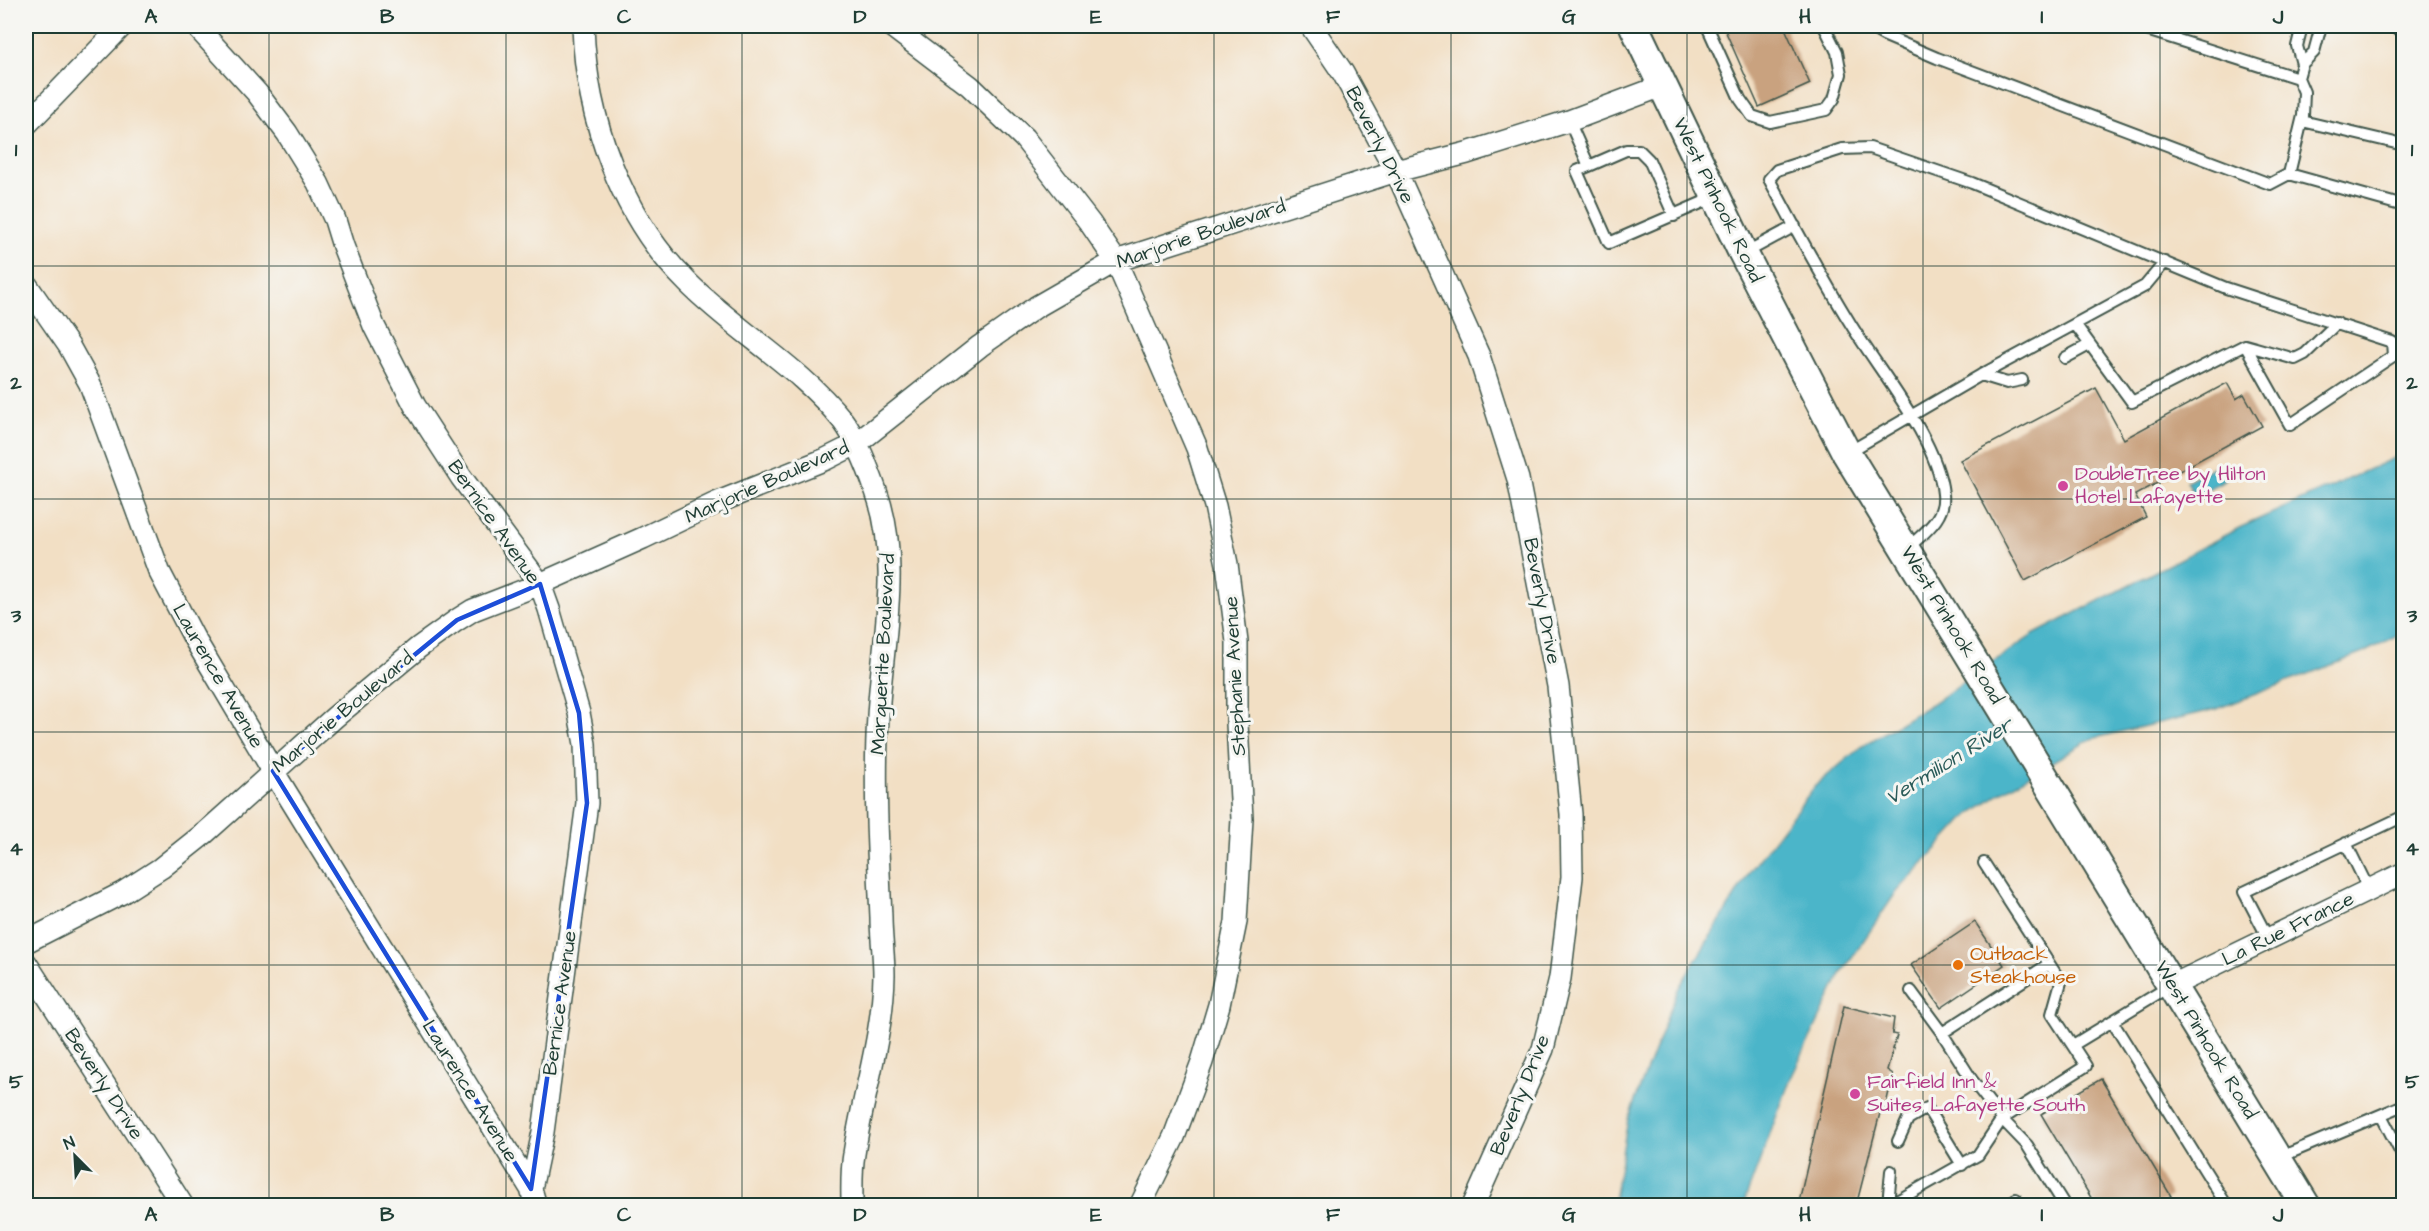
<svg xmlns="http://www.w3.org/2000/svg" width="2429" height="1231" font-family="'Architects Daughter',sans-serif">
	<rect width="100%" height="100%" fill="#f6f6f2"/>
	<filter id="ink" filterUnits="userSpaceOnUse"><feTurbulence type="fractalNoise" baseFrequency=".0167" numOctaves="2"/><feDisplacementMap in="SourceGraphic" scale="12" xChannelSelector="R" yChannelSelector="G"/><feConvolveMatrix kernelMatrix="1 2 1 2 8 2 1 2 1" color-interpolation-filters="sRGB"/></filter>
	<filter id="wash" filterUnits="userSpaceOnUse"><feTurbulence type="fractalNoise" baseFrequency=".008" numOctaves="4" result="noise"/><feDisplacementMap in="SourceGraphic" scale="24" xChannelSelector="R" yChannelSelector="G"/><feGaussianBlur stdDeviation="1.35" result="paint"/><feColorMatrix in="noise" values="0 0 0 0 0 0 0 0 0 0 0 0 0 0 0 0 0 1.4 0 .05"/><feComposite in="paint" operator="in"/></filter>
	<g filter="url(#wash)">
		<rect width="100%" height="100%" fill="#f2dfc4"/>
		<!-- water -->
		<path fill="#4bb5c9" stroke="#35797e" stroke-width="1.5" d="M2403 454V632L2363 653 2217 709 2091 739 2001 792 1964 819 1895 894 1841 974 1791 1078 1743 1205 1613 1206 1628 1119 1678 989 1751 870 1815 786 1861 747 1931 704 2033 635 2239 528Z
			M2213 467 2225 470V479L2196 497 2187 481Z"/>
		<g id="blocks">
			<!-- building -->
			<path fill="#c9a27f" d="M1736 26H1784L1810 84 1759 107 1725 30Z
				M2227 383 2236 399 2244 394 2262 426 2135 495 2146 517 2025 581 1960 460 2096 388 2124 439Z
				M1975 922 2004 965 1941 1008 1911 965Z
				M1844 1006 1894 1018 1892 1034 1897 1035 1887 1070 1893 1074 1884 1113H1880L1856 1206H1798Z
				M2101 1079 2171 1196 2154 1206H2096L2041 1114Z"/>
		</g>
	</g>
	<g filter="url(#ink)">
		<use href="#blocks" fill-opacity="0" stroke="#3f554a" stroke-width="1.5"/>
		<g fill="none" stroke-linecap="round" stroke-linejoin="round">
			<!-- service casing -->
			<g stroke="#3f554a" stroke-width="14">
				<path id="service" d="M1707 26 1740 99 1752 116 1770 122 1826 110 1834 99 1841 74 1837 52 1824 26
					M1868 26 1883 35 1937 58 2270 184 2289 174 2303 116 2304 92 2298 78 2134 26
					M2387 26 2404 30
					M2302 64 2297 46 2302 26
					M2298 78 2302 64 2314 52 2321 26
					M1569 121 1589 166 1577 171 1609 243 1715 197
					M2302 121 2404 145
					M1589 166 1626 150H1639L1649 160 1674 216
					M2289 174 2404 206
					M1745 253 1795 226
					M2075 324 2132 402 2245 345 2295 359 2305 354 2337 323
					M2065 358 2089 345
					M1981 375 2007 383 2022 380
					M1847 453 1981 375 2145 286 2165 262
					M1907 549C1922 534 1946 519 1943 494 1938 440 1879 371 1850 323 1821 276 1795 228 1769 179L1777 170 1842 149 1870 148 1972 183 2226 288 2392 342 2393 356 2290 425 2245 345
					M2346 843 2369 890
					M1984 863 2061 982 2052 1014 2086 1066 2002 1119 1972 1080 1942 1033 2049 964
					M2268 938 2244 892 2404 816
					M1911 991 1942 1033
					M2112 1021 2227 1206
					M2073 1045 2170 986
					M2381 1115 2404 1159
					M1898 1141 1908 1119 1927 1108 1962 1165
					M2278 1158 2404 1105
					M1888 1205 1891 1171
					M1888 1206 1978 1155 2002 1119 2027 1145 2065 1206
					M2005 1206 2016 1199"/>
			</g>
			<!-- minor casing -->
			<g stroke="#3f554a" stroke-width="24">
				<path id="minor" d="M196 26 257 93 287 133 318 183 335 220 343 246 374 326 415 406 461 477 540 584 549 609 579 713 585 744 587 803 543 1132 531 1189
					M583 26C586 119 621 217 688 283 737 332 800 367 843 421 858 441 868 468 876 491 902 563 882 642 878 716 874 783 878 850 881 917 881 936 884 956 884 975 883 1036 863 1094 854 1154 851 1171 852 1188 852 1206
					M891 26 970 86 1024 138 1090 223 1116 261 1197 448 1215 506 1227 564 1237 642V723L1242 819 1236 922 1219 1005 1202 1062 1174 1137 1140 1206
					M1311 26 1343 73 1396 171 1479 356 1518 479 1558 686 1571 814 1572 877 1560 978 1543 1049 1473 1206
					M26 125 122 26
					M26 284 69 346 90 384 159 571 194 638 273 771 531 1189 536 1206
					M26 942 122 893 161 868 205 833 335 717 418 648 457 620 473 610 540 584 643 538 716 503 826 459 856 444 980 346 1036 307 1116 261 1396 171 1467 153 1569 121 1662 86
					M26 963 183 1206
					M2173 985 2404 873"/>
			</g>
			<!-- secondary casing -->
			<g stroke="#3f554a" stroke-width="32">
				<path id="secondary" d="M1634 26 1741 249 1847 454 2306 1206"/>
			</g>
			<!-- service -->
			<use href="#service" stroke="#fff" stroke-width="10"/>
			<!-- minor -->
			<use href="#minor" stroke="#fff" stroke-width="21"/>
			<!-- secondary -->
			<use href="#secondary" stroke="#fff" stroke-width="28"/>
		</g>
	</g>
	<!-- marked area -->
	<path fill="none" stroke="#1d4ed8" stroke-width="4.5" stroke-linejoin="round" d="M540 584 579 713 587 803 531 1189 273 771 457 620Z"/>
	<!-- grid -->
	<path fill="none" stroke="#1f3d34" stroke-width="1.5" stroke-opacity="0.55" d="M269 26V1206M506 26V1206M742 26V1206M978 26V1206M1214 26V1206M1451 26V1206M1687 26V1206M1923 26V1206M2160 26V1206M26 266H2404M26 499H2404M26 732H2404M26 965H2404"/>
	<!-- markers -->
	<g fill="#d1479c" stroke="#f6f6f2" stroke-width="2">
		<circle cx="2063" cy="486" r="6"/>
		<circle cx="1855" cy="1094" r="6"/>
	</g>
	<circle fill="#e8710a" stroke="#f6f6f2" stroke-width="2" cx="1958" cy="965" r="6"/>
	<g text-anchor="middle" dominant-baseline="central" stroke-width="6" stroke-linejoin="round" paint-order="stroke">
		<!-- street labels -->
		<g font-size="20" fill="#1f3d34" stroke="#f6f6f2">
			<text transform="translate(1380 145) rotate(63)">Beverly Drive</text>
			<text transform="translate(1718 200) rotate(64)">West Pinhook Road</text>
			<text transform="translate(1201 234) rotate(-19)">Marjorie Boulevard</text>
			<text transform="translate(767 482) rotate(-24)">Marjorie Boulevard</text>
			<text transform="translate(494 522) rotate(55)">Bernice Avenue</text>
			<text transform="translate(1542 601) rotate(79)">Beverly Drive</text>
			<text transform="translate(1952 625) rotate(59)">West Pinhook Road</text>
			<text transform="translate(883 654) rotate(-87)">Marguerite Boulevard</text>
			<text transform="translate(218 676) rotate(60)">Laurence Avenue</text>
			<text transform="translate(1235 676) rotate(-93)">Stephanie Avenue</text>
			<text transform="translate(343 712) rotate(-40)">Marjorie Boulevard</text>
			<text transform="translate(2288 929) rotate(-26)">La Rue France</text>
			<text transform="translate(560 1003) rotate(-82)">Bernice Avenue</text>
			<text transform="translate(2206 1040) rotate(59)">West Pinhook Road</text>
			<text transform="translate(104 1084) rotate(57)">Beverly Drive</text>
			<text transform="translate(470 1091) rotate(58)">Laurence Avenue</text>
			<text transform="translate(1520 1095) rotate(-68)">Beverly Drive</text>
		</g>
		<!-- hotel labels -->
		<g font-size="20" fill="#b23c85" stroke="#f6f6f2" text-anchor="start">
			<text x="2075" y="474">DoubleTree by Hilton<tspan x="2075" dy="23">Hotel Lafayette</tspan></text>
			<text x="1867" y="1082">Fairfield Inn &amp;<tspan x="1867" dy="23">Suites Lafayette South</tspan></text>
		</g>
		<!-- food labels -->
		<g font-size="20" fill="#c56008" stroke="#f6f6f2" text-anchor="start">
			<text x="1970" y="954">Outback<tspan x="1970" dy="23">Steakhouse</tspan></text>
		</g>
		<!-- water labels -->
		<g font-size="21" font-style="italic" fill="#2a5b59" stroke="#f6f6f2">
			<text transform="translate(1949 761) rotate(-32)">Vermilion River</text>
		</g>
	</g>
	<!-- margin -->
	<rect width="2429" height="1231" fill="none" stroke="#f6f6f2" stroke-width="66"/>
	<!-- north arrow -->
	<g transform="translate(75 1156) rotate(336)" stroke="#f6f6f2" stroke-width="4.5" paint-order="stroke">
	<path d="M0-4.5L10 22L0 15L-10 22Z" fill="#1f3d34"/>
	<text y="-9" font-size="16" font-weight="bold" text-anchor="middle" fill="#1f3d34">N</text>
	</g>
	<rect x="33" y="33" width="2363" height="1165" fill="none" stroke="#1f3d34" stroke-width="2"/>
	<g font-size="20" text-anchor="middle" font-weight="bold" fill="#1f3d34">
		<text x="151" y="23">A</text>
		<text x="387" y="23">B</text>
		<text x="624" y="23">C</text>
		<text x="860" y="23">D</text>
		<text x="1096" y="23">E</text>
		<text x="1333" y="23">F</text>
		<text x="1569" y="23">G</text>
		<text x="1805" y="23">H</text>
		<text x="2042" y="23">I</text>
		<text x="2278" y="23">J</text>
		<text x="16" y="156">1</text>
		<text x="2412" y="156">1</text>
		<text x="16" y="389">2</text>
		<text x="2412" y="389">2</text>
		<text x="16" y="622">3</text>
		<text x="2412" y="622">3</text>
		<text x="16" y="855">4</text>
		<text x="2412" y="855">4</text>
		<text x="16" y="1088">5</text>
		<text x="2412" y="1088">5</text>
		<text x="151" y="1221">A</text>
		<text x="387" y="1221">B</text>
		<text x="624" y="1221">C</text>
		<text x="860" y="1221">D</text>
		<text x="1096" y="1221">E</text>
		<text x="1333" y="1221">F</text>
		<text x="1569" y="1221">G</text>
		<text x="1805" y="1221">H</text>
		<text x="2042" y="1221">I</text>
		<text x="2278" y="1221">J</text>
	</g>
</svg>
